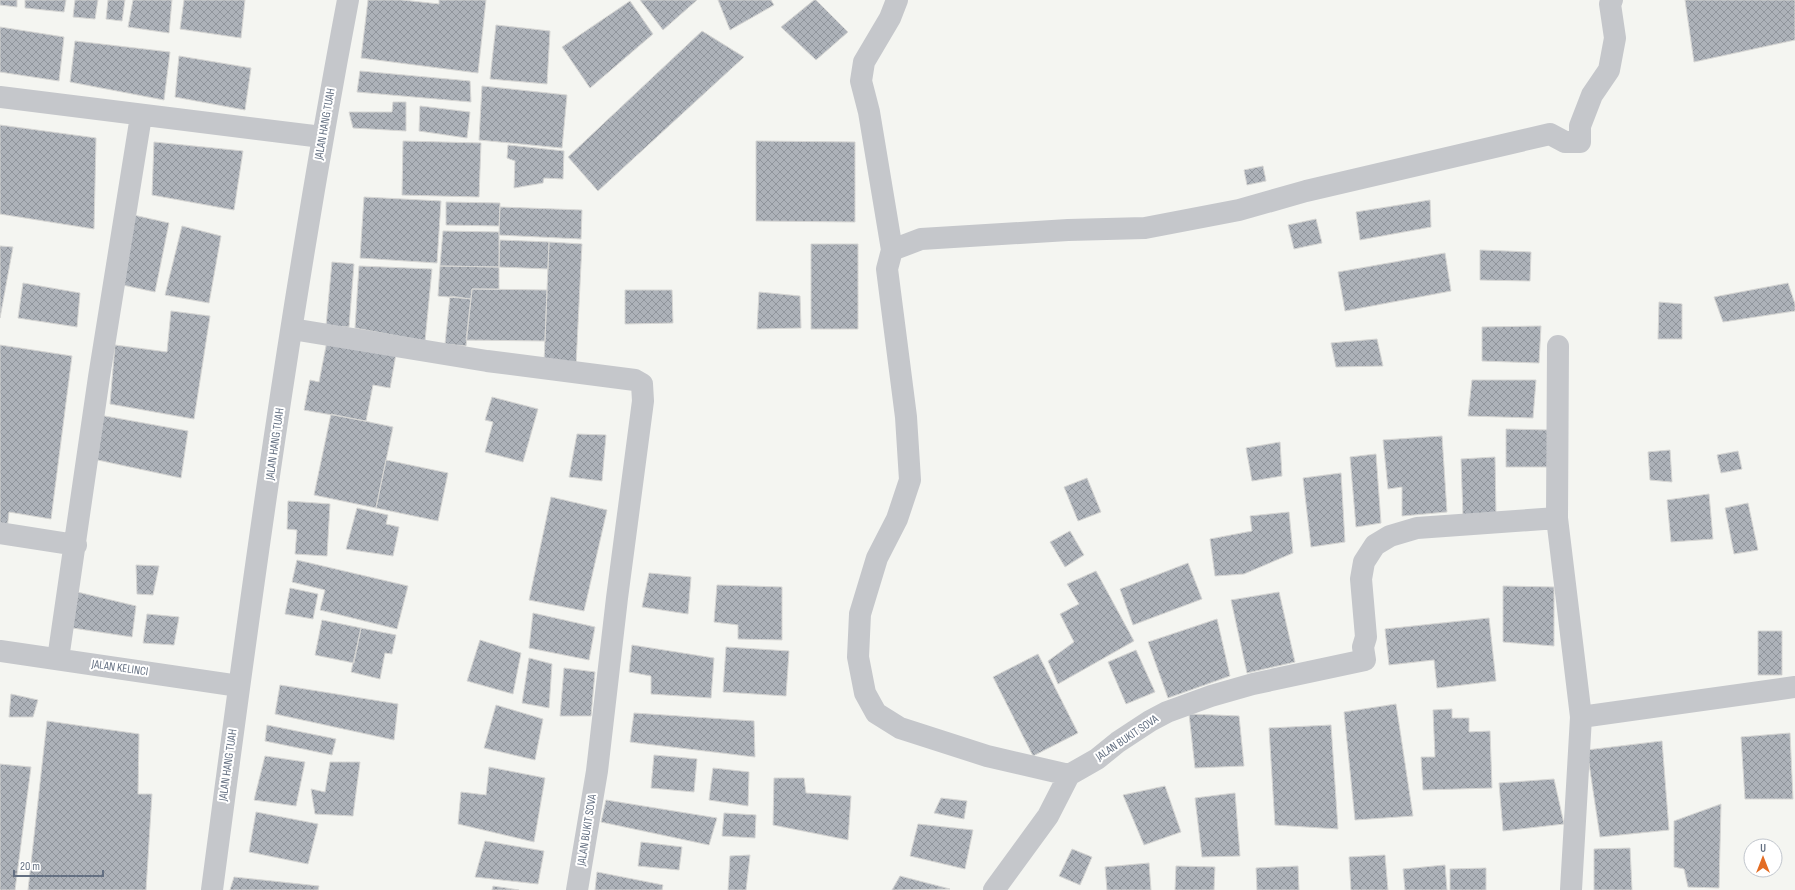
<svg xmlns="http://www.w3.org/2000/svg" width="1795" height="890" font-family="'Sofia Sans Condensed',sans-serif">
	<defs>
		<pattern id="building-cross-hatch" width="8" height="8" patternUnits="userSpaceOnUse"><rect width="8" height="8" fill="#adb2b9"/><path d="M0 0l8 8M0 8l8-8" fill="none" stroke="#90959c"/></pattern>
	</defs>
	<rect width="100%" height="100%" fill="#f4f5f1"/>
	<!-- building -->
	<path fill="url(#building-cross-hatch)" stroke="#d6d6d4" d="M0 0H17V7L0 5Z
		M25 0H66L64 12 25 8Z
		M75 0H98L95 19 73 17Z
		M108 0H125L122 21 106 19Z
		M133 0H172L169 33 128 27Z
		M184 0H245L241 38 180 29Z
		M368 0H402L439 4V0H486L478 73 361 58Z
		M640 0H697L663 30Z
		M718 0H771L774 5 730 30Z
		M814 0H816L848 32 816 60 781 27Z
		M1685 0H1795V40L1694 62Z
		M630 1 653 34 590 88 562 47Z
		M496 25 550 31 547 84 490 79Z
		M0 27 64 37 59 81 0 72Z
		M702 31 744 57 598 191 568 157Z
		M75 41 170 52 164 100 70 82Z
		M179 56 251 68 245 110 175 97Z
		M360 71 470 81 471 102 357 92Z
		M482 86 567 95 562 148 479 140Z
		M393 102H406V131L353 128 349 112H392Z
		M420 106 470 112 467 138 419 131Z
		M0 125 96 138 94 229 0 214Z
		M403 141 481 143 479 197 402 195Z
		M756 141 855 142V222L756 221Z
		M154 142 243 151 234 210 152 195Z
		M508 145 564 151 563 179 544 178 543 183 514 188 515 161 507 158Z
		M1263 166 1266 181 1247 185 1244 170Z
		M364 197 441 201 437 263 360 258Z
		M1430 200 1431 227 1360 240 1356 212Z
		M446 202 500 203 499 226 446 225Z
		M500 207 582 210 581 239 499 235Z
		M129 214 169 223 155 292 118 284Z
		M1316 219 1322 243 1294 249 1288 225Z
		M182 226 221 236 209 303 165 295Z
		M443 231 499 232V267L440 266Z
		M500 240 549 242 548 269 499 267Z
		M549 242 582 244 576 365 544 363Z
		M811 244H858V329H811Z
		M0 246 13 247 0 318Z
		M1480 250 1531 252 1530 281 1480 280Z
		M1445 253 1451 291 1345 311 1338 272Z
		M332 262 354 264 349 327 326 326Z
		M359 266 432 269 425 341 355 328Z
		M440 266 499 267V289H472L471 299 438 296Z
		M23 283 80 293 77 327 18 318Z
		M1788 283 1795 304V311L1723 322 1714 297Z
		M472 289 547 290 545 341 466 340Z
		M625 290H672L673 323 625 324Z
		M759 292 800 296 801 328 757 329Z
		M450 296 471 299 466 346 445 344Z
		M1659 302 1682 304V339H1658Z
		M171 311 210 316 194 419 110 404 115 345 167 352Z
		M1541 326 1539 363 1482 361V327Z
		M1377 339 1383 366 1336 367 1331 343Z
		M327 341 396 354 390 388 373 385 366 421 304 410 310 380 319 382Z
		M0 345 72 356 51 519 9 512 7 529 0 528Z
		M1472 380H1536L1533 418 1468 416Z
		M492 397 538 409 523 462 485 452 493 422 485 420Z
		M331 414 393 427 376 508 314 495Z
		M99 415 188 431 181 478 93 459Z
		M1506 429 1550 430 1549 467H1506Z
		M577 434 606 435 602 481 569 477Z
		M1442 436 1447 512 1402 516V487L1388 489 1383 440Z
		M1280 442 1282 476 1252 481 1246 448Z
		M1670 450 1672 482 1650 480 1648 452Z
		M1738 451 1742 469 1721 473 1717 455Z
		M1376 454 1381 523 1356 527 1350 457Z
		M1495 457 1496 514 1463 517 1461 459Z
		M386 460 448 473 438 521 376 508Z
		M1341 473 1345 542 1311 547 1303 478Z
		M1087 478 1101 512 1078 521 1064 487Z
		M1709 494 1713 539 1671 542 1667 500Z
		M551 497 607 510 584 611 529 600Z
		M288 501 330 504 327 556 295 554 297 530 287 529Z
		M1748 503 1758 550 1734 554 1725 508Z
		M357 508 388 515 386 524 399 527 393 556 346 549Z
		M1289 512 1293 553 1244 574 1215 576 1210 539 1252 531 1250 516Z
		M1070 531 1084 555 1065 567 1050 542Z
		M297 560 408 586 397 629 320 610 325 590 292 582Z
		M1188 563 1202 599 1133 625 1120 589Z
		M136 565 159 566 153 595 137 594Z
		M1096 571 1134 641 1058 684 1048 661 1074 642 1060 614 1079 604 1067 584Z
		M649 573 691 577 688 614 642 607Z
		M717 585 782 587V640L738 639V625L714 622Z
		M1503 586 1554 587V646L1503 642Z
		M290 588 318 594 313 619 285 614Z
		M73 591 136 606 132 637 66 627Z
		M1279 592 1295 662 1247 673 1231 600Z
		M533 613 595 627 589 660 529 648Z
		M147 614 179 617 174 645 143 643Z
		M1489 618 1496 681 1437 688 1434 660 1389 665 1385 629Z
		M1217 619 1230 676 1168 698 1148 642Z
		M322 620 361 628 354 663 315 655Z
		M361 628 396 635 392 654 385 653 380 679 351 672Z
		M1758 631H1782V675H1758Z
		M480 640 521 653 513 694 467 681Z
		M632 645 714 658 711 698 651 694V676L629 672Z
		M726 647 789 651 786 696 723 692Z
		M1136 650 1155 692 1126 704 1108 662Z
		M1038 654 1078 733 1033 756 993 677Z
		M529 658 552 664 549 708 522 703Z
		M564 668 595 672 591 716H560Z
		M280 685 398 704 394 740 275 714Z
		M11 694 38 700 33 717H9Z
		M1396 704 1413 816 1355 820 1344 712Z
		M496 705 543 719 535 760 484 748Z
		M1452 709V718H1469V732L1490 731 1492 788 1423 790 1421 757H1435L1433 710Z
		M634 713 754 721 755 757 630 742Z
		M1189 714 1239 716 1244 766 1195 768Z
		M47 721 139 734 138 794H152L146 890H28Z
		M267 725 336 739 332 755 265 741Z
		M1331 725 1338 829 1275 825 1269 728Z
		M1790 733 1793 799H1745L1741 737Z
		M1662 741 1669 830 1600 837 1587 750Z
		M654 755 697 759 694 792 651 788Z
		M265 756 305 762 296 806 254 800Z
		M330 762H360L353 816 315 814 311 789 325 792Z
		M0 764 31 767 15 890H0Z
		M489 767 545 778 534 842 458 824 461 792 486 795Z
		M713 768 749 772 748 806 709 800Z
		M774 778H804L806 793 851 796 848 840 773 825Z
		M1554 779 1564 824 1503 831 1499 783Z
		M1165 786 1181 832 1144 845 1123 795Z
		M1235 793 1240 856 1202 857 1195 798Z
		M941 798 967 801 964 819 934 813Z
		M606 800 717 818 709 845 601 822Z
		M1721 804 1719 888 1688 887 1684 869 1674 867V821Z
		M256 812 318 824 308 864 249 852Z
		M724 813 756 815 755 838 722 836Z
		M918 824 973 830 965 869 910 856Z
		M485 841 544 851 538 884 475 877Z
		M641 842 682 847 679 870 638 866Z
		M1630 848 1632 890H1594V849Z
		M1072 849 1092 857 1080 885 1059 876Z
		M750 855 746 890H728L730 856Z
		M1385 855 1388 890H1351L1349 857Z
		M1149 863 1151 890H1107L1105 867Z
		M1445 865 1447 890H1405L1403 869Z
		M1176 866 1215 867 1214 890H1175Z
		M1298 866 1299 890H1257L1256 868Z
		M1486 868V890H1450V869Z
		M597 872 663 885 662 890H595Z
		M900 876 950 889 892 890Z
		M234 877 319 886 318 890H230Z
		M493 886 519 890H492Z"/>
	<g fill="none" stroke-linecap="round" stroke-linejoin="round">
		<!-- minor -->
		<path stroke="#c5c7cb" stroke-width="22" d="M0 97 322 137
			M892 250 869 112 861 81 864 62 890 18 897 0
			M292 329 487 361 635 380 642 384 643 401 617 598 597 771 577 890
			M1558 346 1557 518 1581 717 1571 890
			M0 533 76 545
			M0 651 239 686
			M58 659 99 377 141 116
			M1581 717 1795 687
			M1069 775 987 756 900 728 876 713 865 693 858 657 860 614 877 558 897 519 910 480 906 417 887 269 892 250 921 239 1068 230 1145 228 1239 210 1306 191 1550 134 1565 142H1580V126L1592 95 1609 70 1615 38 1610 4 1612 0
			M212 890C251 593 292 295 348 0
			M994 890 1048 816 1069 775 1097 759 1118 742 1150 721 1167 712 1211 696 1253 684 1365 660 1363 647 1366 637 1361 579 1364 562 1375 545 1390 536 1417 528 1557 518"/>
	</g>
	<g text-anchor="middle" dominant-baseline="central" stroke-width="4" stroke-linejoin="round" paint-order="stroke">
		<!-- street labels -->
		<g font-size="12" fill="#647082" stroke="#fff">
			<text transform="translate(325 124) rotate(-80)">JALAN HANG TUAH</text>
			<text transform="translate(275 444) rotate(-82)">JALAN HANG TUAH</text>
			<text transform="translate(120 668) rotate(8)">JALAN KELINCI</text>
			<text transform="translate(1127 738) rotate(-34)">JALAN BUKIT SOVA</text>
			<text transform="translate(228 765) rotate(-82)">JALAN HANG TUAH</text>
			<text transform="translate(587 830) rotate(-81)">JALAN BUKIT SOVA</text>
		</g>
	</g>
	<!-- north arrow -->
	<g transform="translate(1763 858)"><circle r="19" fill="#ffffff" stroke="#c1c6cd"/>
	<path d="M0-3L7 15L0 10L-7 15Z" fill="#e36c23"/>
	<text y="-6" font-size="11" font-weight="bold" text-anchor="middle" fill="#647082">U</text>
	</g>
	<!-- scale -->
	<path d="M14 870v6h89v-6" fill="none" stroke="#647082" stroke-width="2"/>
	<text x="20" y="870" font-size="12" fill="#647082" stroke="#ffffff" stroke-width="3" paint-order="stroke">20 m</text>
</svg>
